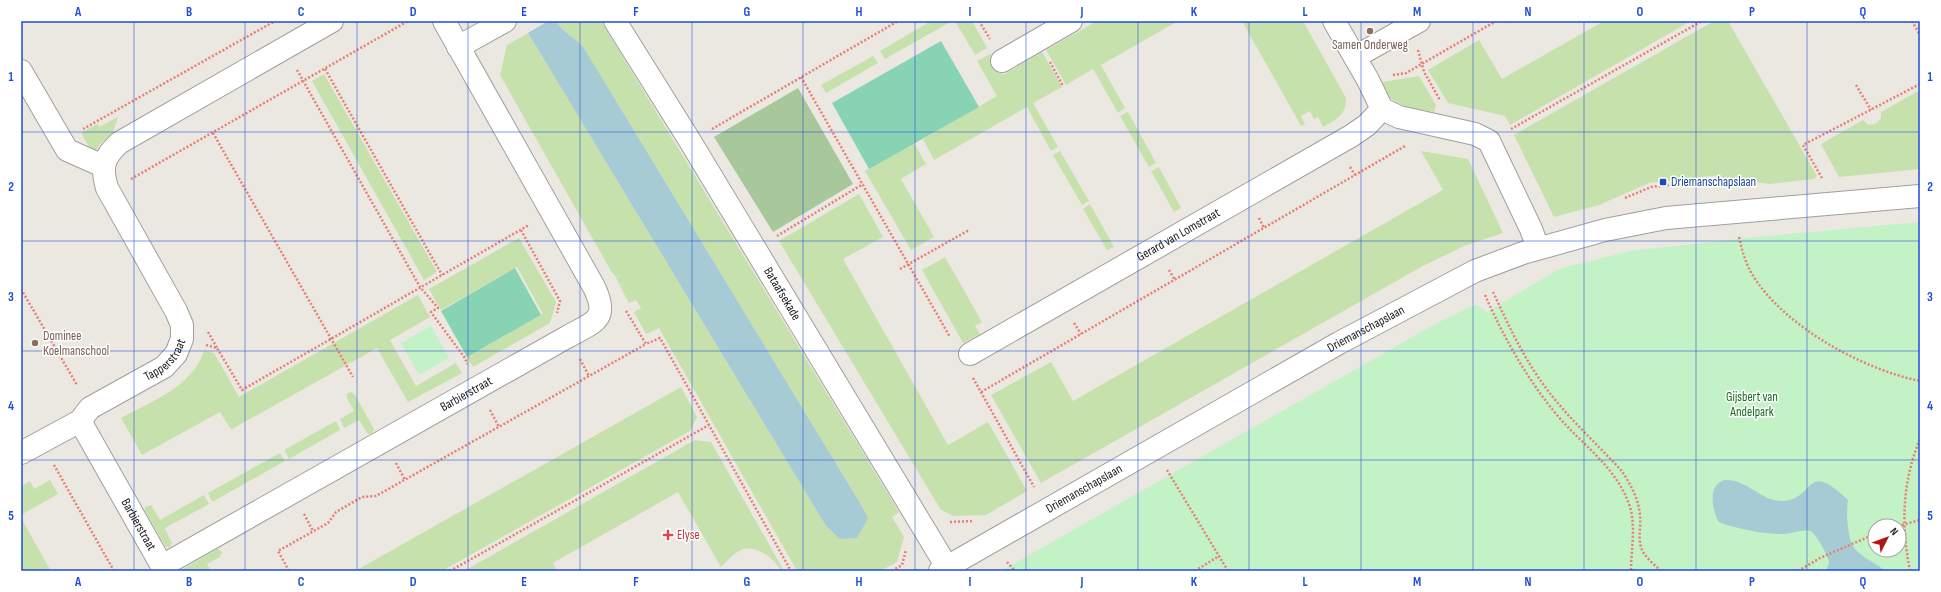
<svg xmlns="http://www.w3.org/2000/svg" width="1941" height="592" font-family="'Sofia Sans Condensed',sans-serif">
	<rect width="100%" height="100%" fill="#ebe8e1"/>
	<!-- grass -->
	<path fill="#c7e1ac" d="M556 21H601L899 512 892 517 904 537 897 562 880 571H797L659 328 646 334 634 312 641 308 636 300 629 303 620 286 627 282 620 285 616 278 623 274 616 277 611 271 500 75 507 45 528 33 826 526 832 532 867 518 863 508 584 48C575 37 563 33 556 21Z
		M931 21H952L885 59 880 51Z
		M955 21H972L987 48 975 55Z
		M1097 21H1178L1101 65 1125 108 1118 113 1093 69 1066 85 1046 50Z
		M1242 21H1303L1346 98C1347 114 1336 120 1323 127L1318 117 1314 119 1310 111 1301 116 1305 124 1301 126Z
		M1604 21H1691L1510 125 1505 116 1448 103 1428 70 1479 40 1502 79Z
		M1714 21H1728L1817 176 1814 179 1769 184 1713 176 1649 183 1599 205 1554 217 1514 135Z
		M1042 52 1062 87 1033 103 1058 147 1051 151 1027 107 934 160 923 139 997 96 977 61 990 54 1003 75Z
		M873 56 878 63 826 93 821 85Z
		M324 74 437 272 424 280 312 81Z
		M1419 76 1436 105 1434 112C1415 108 1385 107 1383 82Z
		M1920 90V169L1839 177 1821 144 1863 120 1869 125 1877 123 1881 118V112Z
		M1128 112 1156 163 1149 167 1120 116Z
		M118 117 113 132 102 142 94 152 91 150 81 133 97 124 99 127Z
		M914 143 926 164 901 179 934 237 911 250 865 171Z
		M1060 151 1089 201 1082 205 1053 155Z
		M1421 151 1468 159 1503 233 1464 246 1421 267 1041 483 991 395 1051 362 1073 401 1443 190Z
		M1159 167 1181 208 1174 212 1151 171Z
		M859 194 883 237 843 259 948 445 988 422 1027 491 986 515 954 516 941 510 779 241Z
		M1090 204 1114 247 1107 250 1083 209Z
		M519 238 556 302 550 323 473 367 467 357 543 314 517 267 441 310 429 289Z
		M945 257 982 322 975 326 980 334 963 343 922 270Z
		M418 295 430 317 390 340 416 386 456 363 462 373 408 402 377 348 232 429 230 428 220 412 142 455 121 418C152 401 192 387 204 351L214 353 239 397Z
		M681 387 697 417 690 431 442 571H355Z
		M351 392 355 395 374 429 372 434H368L359 420 344 428 340 419 354 411 347 398V394Z
		M336 421 340 430 289 459 284 450Z
		M695 440 711 442 784 571H781C775 558 755 544 741 550 733 554 727 561 721 567L678 492 553 563 557 571H464Z
		M280 453 285 461 212 502 208 493Z
		M50 480 58 494 21 515V484L22 486 30 481 34 489Z
		M204 495 209 504 165 528 172 543 170 547H166L145 511V507L151 505 160 520Z
		M21 518 51 571H21Z
		M217 549 220 550 222 553 220 557 207 564 211 571H200L199 569 195 571H180Z"/>
	<!-- forest -->
	<path fill="#a8c79a" d="M798 88 853 184 773 232 714 137Z"/>
	<!-- park -->
	<path fill="#c2f2c5" fill-rule="evenodd" d="M1920 222V571H1001L1437 323 1476 304 1487 312 1559 269 1630 251 1757 237ZM1875 526H1899V550H1875Z
		M431 326 449 358 419 375 401 343Z"/>
	<!-- pitch -->
	<path fill="#87d3b4" d="M941 41 979 107 869 169 832 103Z
		M515 268 541 315 467 357 441 311Z"/>
	<!-- water -->
	<path fill="#a6cbd5" d="M548 21H556C563 33 575 37 584 48L863 508 868 518 857 538 840 539 826 526 528 33Z
		M1725 480C1747 479 1762 502 1783 501 1816 499 1804 458 1848 500 1846 512 1847 539 1855 549 1862 557 1878 565 1886 571H1826C1827 568 1829 565 1829 562 1828 556 1816 533 1810 531 1802 529 1791 534 1783 534 1768 535 1733 528 1719 522 1712 511 1707 484 1725 480Z"/>
	<g fill="none" stroke-linecap="round" stroke-linejoin="round">
		<!-- minor casing -->
		<g stroke="#9f9f9f" stroke-width="24">
			<g id="minor">
				<path id="s1" d="M615 21 690 141 947 567"/>
				<path d="M1334 21 1368 80 1382 109 1399 117 1475 134 1489 141 1531 229 1538 248"/>
				<path d="M458 47 505 21"/>
				<path d="M1355 57 1419 21"/>
				<path d="M1002 61 1071 21"/>
				<path d="M21 71 67 150 103 166"/>
				<path id="s2" d="M970 354 1351 136 1367 125 1382 109"/>
				<path id="s3" d="M80 421 162 566 567 337C594 322 610 320 594 287L444 21"/>
				<path id="s4" d="M21 453 80 421 90 408 164 367 176 354 182 339V325L176 311 107 188C101 167 103 158 119 143L332 21"/>
				<path id="s5" d="M940 571 1339 343 1475 271 1523 253 1605 230 1666 218 1920 196"/>
			</g>
		</g>
		<!-- path -->
		<path stroke="#ea7e74" stroke-width="2.5" stroke-dasharray="2 2" stroke-linecap="butt" d="M979 21 990 39
			M1510 21 1511 22
			M1912 21 1920 35
			M1418 50 1424 72 1440 100
			M1050 62 1063 86
			M325 69 442 275
			M297 70 420 287 438 308 431 312 433 315 465 358 467 364
			M1393 75 1406 73 1496 21
			M801 77 950 337
			M1856 85 1871 110
			M83 129 275 21
			M712 129 898 21
			M1511 129 1702 21
			M213 133 353 377
			M1350 167 1355 175
			M1822 178 1803 145 1920 84
			M131 179 408 21
			M1625 198 1651 187 1714 180 1740 184
			M1259 218 1264 228
			M521 230 560 301 557 313
			M777 236 863 184
			M1739 237C1742 250 1745 262 1752 274 1783 326 1862 369 1920 381
			M900 269 969 230
			M1169 270 1175 280
			M21 289 77 385
			M1493 292C1508 324 1522 355 1543 384 1565 415 1595 442 1621 470 1630 483 1639 499 1640 516 1641 526 1638 537 1641 547 1644 557 1654 564 1661 571
			M1485 295C1504 338 1527 379 1557 415 1583 446 1617 467 1630 507 1636 526 1631 551 1631 571
			M626 311 646 344 660 338 709 425
			M1074 323 1081 334
			M208 332 217 348
			M206 345 217 348 242 390 529 225
			M580 359 589 376
			M973 378 1034 487
			M981 392 1405 146
			M490 410 499 427
			M396 463 405 480
			M54 465 114 571
			M1167 470 1228 571
			M304 514 313 531
			M950 522 973 521
			M1898 526 1920 520
			M1007 562 1015 571
			M289 571 278 551 328 523 336 512 362 497 376 496 646 344
			M450 571 709 425 791 571
			M892 571 902 565 906 550
			M1195 571 1219 556
			M1798 571 1820 558 1875 534
			M1910 571C1901 525 1902 482 1920 439"/>
		<!-- minor -->
		<use href="#minor" stroke="#fff" stroke-width="22"/>
	</g>
	<!-- grid -->
	<path fill="none" stroke="#1d4ed8" stroke-width="1" stroke-opacity="0.55" d="M134 21V571M245 21V571M357 21V571M468 21V571M580 21V571M692 21V571M803 21V571M915 21V571M1026 21V571M1138 21V571M1249 21V571M1361 21V571M1473 21V571M1584 21V571M1696 21V571M1807 21V571M21 132H1920M21 241H1920M21 351H1920M21 460H1920"/>
	<!-- markers -->
	<g fill="#8d6e63" stroke="#fff" stroke-width="1.5">
		<circle cx="1370" cy="31" r="4"/>
		<circle cx="35" cy="343" r="4"/>
	</g>
	<rect fill="#1a4fb4" stroke="#fff" stroke-width="1.5" x="1659" y="178" width="8" height="8" rx="2"/>
	<path fill="#e0444e" stroke="#fff" stroke-width="1.5" d="M666 529h4v4h4v4h-4v4h-4v-4h-4v-4h4z"/>
	<g text-anchor="middle" dominant-baseline="central" stroke-width="3" stroke-linejoin="round" paint-order="stroke">
		<!-- education labels -->
		<g font-size="13" fill="#785e54" stroke="#fff">
			<text x="1370" y="45">Samen Onderweg</text>
			<text x="43" y="336" text-anchor="start">Dominee<tspan x="43" dy="15">Koelmanschool</tspan></text>
		</g>
		<!-- transit labels -->
		<g font-size="13" fill="#164399" stroke="#fff" text-anchor="start">
			<text x="1671" y="182">Driemanschapslaan</text>
		</g>
		<!-- street labels -->
		<g font-size="13" fill="#1b1b1b" stroke="#fff">
			<text stroke="none"><textPath href="#s2" startOffset="240">Gerard van Lomstraat</textPath></text>
			<text stroke="none"><textPath href="#s1" startOffset="320">Bataafsekade</textPath></text>
			<text stroke="none"><textPath href="#s5" startOffset="490">Driemanschapslaan</textPath></text>
			<text stroke="none"><textPath href="#s4" startOffset="174">Tapperstraat</textPath></text>
			<text stroke="none"><textPath href="#s3" startOffset="516">Barbierstraat</textPath></text>
			<text stroke="none"><textPath href="#s5" startOffset="166">Driemanschapslaan</textPath></text>
			<text stroke="none"><textPath href="#s3" startOffset="119">Barbierstraat</textPath></text>
		</g>
		<!-- park labels -->
		<g font-size="13" fill="#166c1c" stroke="#fff">
			<text x="1752" y="397">Gijsbert van<tspan x="1752" dy="15">Andelpark</tspan></text>
		</g>
		<!-- health labels -->
		<g font-size="13" fill="#be3a42" stroke="#fff" text-anchor="start">
			<text x="677" y="535">Elyse</text>
		</g>
	</g>
	<!-- border -->
	<rect width="1941" height="592" fill="none" stroke="#ffffff" stroke-width="44"/>
	<!-- north arrow -->
	<g transform="translate(1887 538) rotate(48)"><circle r="19" fill="#ffffff" stroke="#a4a4a4"/>
	<path d="M0-3L7 15L0 10L-7 15Z" fill="#b11517"/>
	<text y="-6" font-size="11" font-weight="bold" text-anchor="middle" fill="#1b1b1b">N</text>
	</g>
	<rect x="22" y="22" width="1897" height="548" fill="none" stroke="#1d4ed8" stroke-width="1.5"/>
	<g font-size="13" text-anchor="middle" font-weight="bold" fill="#1d4ed8">
		<text x="78" y="16">A</text>
		<text x="189" y="16">B</text>
		<text x="301" y="16">C</text>
		<text x="413" y="16">D</text>
		<text x="524" y="16">E</text>
		<text x="636" y="16">F</text>
		<text x="747" y="16">G</text>
		<text x="859" y="16">H</text>
		<text x="970" y="16">I</text>
		<text x="1082" y="16">J</text>
		<text x="1194" y="16">K</text>
		<text x="1305" y="16">L</text>
		<text x="1417" y="16">M</text>
		<text x="1528" y="16">N</text>
		<text x="1640" y="16">O</text>
		<text x="1752" y="16">P</text>
		<text x="1863" y="16">Q</text>
		<text x="11" y="81">1</text>
		<text x="1930" y="81">1</text>
		<text x="11" y="191">2</text>
		<text x="1930" y="191">2</text>
		<text x="11" y="301">3</text>
		<text x="1930" y="301">3</text>
		<text x="11" y="410">4</text>
		<text x="1930" y="410">4</text>
		<text x="11" y="520">5</text>
		<text x="1930" y="520">5</text>
		<text x="78" y="586">A</text>
		<text x="189" y="586">B</text>
		<text x="301" y="586">C</text>
		<text x="413" y="586">D</text>
		<text x="524" y="586">E</text>
		<text x="636" y="586">F</text>
		<text x="747" y="586">G</text>
		<text x="859" y="586">H</text>
		<text x="970" y="586">I</text>
		<text x="1082" y="586">J</text>
		<text x="1194" y="586">K</text>
		<text x="1305" y="586">L</text>
		<text x="1417" y="586">M</text>
		<text x="1528" y="586">N</text>
		<text x="1640" y="586">O</text>
		<text x="1752" y="586">P</text>
		<text x="1863" y="586">Q</text>
	</g>
</svg>
